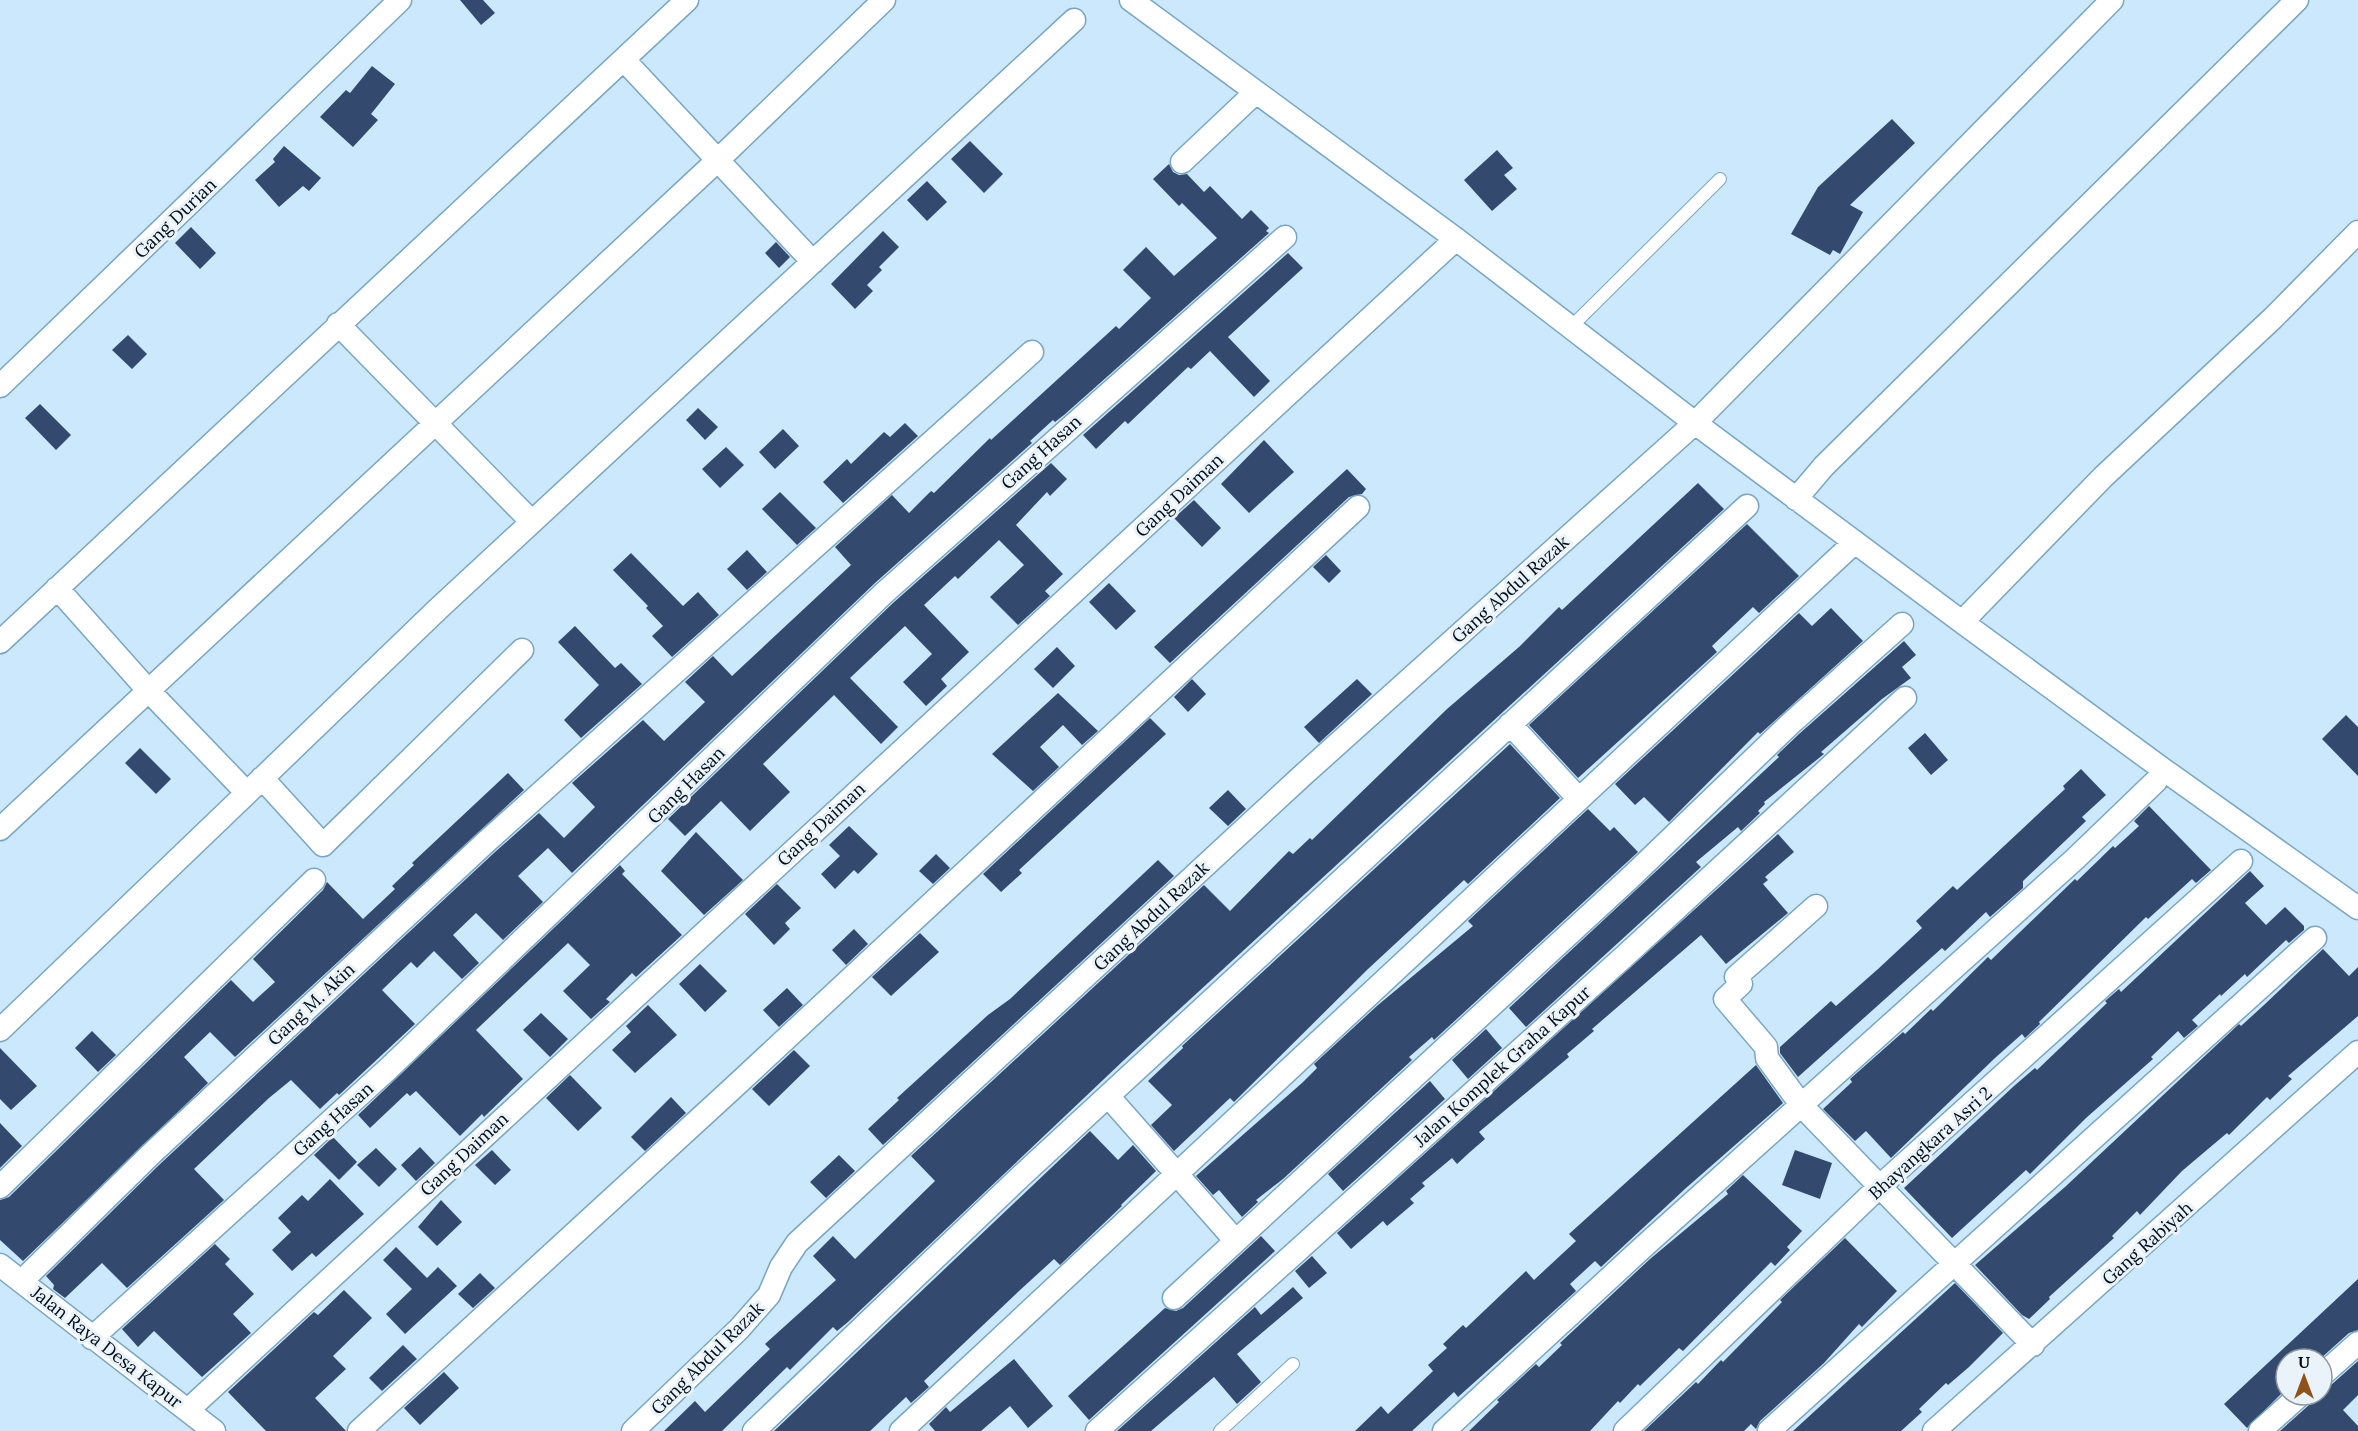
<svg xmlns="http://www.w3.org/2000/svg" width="2358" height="1431" font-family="Lora,serif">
	<rect width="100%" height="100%" fill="#cce8fc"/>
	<!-- building -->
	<path fill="#334a6e" d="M460 0H483L495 13 481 25Z
		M372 66 395 84 371 114 378 120 353 147 320 117 346 90 350 93Z
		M1892 119 1915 143 1850 205 1863 212 1840 254 1833 250 1830 255 1791 234 1818 187Z
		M970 141 1003 174 984 193 951 159Z
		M284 146 321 178 309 191 303 186 279 207 255 180 275 162 273 159Z
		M1497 150 1513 168 1504 175 1517 189 1492 211 1464 180Z
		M1169 164 1173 172 1179 175 1187 174 1204 192 1210 186 1242 219 1251 210 1269 228 1266 231 1269 233 1064 415 1055 422 1053 420 1030 441 1032 443 875 583 572 873 548 848 518 876 543 902 503 940 476 913 453 935 479 963 462 979 434 951 417 968 411 962 382 990 415 1024 339 1095 337 1093 320 1109 291 1080 269 1098 194 1169 224 1200 127 1288 102 1263 65 1298 53 1289 54 1285 46 1276 159 1165 495 852 539 813 564 838 595 807 572 783 643 720 664 741 705 702 685 682 713 656 732 676 851 565 835 547 892 495 909 513 931 491 934 493 990 438 991 440 1116 326 1119 329 1151 298 1123 270 1146 247 1174 276 1217 238 1182 203 1179 206 1153 179Z
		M927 181 947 202 927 221 907 200Z
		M191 227 216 253 200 269 175 243Z
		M883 231 899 247 879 267 882 270 867 285 873 291 855 309 831 284Z
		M776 242 790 257 779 268 765 253Z
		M1288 253 1303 268 1228 337 1270 381 1254 397 1210 351 1191 369 1188 367 1128 424 1125 421 1096 449 1083 435Z
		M128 335 147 354 132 369 112 350Z
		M40 404 71 435 56 450 25 418Z
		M698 408 718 427 705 440 686 420Z
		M905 423 918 436 843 503 823 482 847 459 851 464 884 432 890 437Z
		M783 429 799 446 775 469 759 452Z
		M1264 440 1294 472 1249 513 1221 484Z
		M726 447 744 465 720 488 702 469Z
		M1051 463 1067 479 1050 496 1047 492 1016 525 1063 574 1045 591 1050 596 1018 625 990 597 1024 565 999 540 958 579 955 576 924 605 969 652 941 679 947 686 926 706 903 682 932 654 905 626 850 678 898 727 881 744 834 695 763 764 790 792 750 831 721 801 685 836 668 819 893 603Z
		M1347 469 1366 489 1362 494 1349 497 1170 663 1154 647Z
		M1698 483 1724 509 1123 1061 848 1322 837 1331 833 1327 790 1370 787 1367 722 1431H664L695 1401 705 1412 770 1349 765 1344 836 1280 813 1256 833 1236 855 1259 935 1181 911 1156 1204 885 1230 911 1289 851 1293 854 1310 838 1312 840 1447 709 1519 647 1559 607 1562 610Z
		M780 492 816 528 797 545 762 509Z
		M1194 500 1221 528 1202 547 1174 518Z
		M1747 524 1799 576 1759 613 1753 607 1712 646 1717 652 1578 778 1529 725Z
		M747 550 767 572 747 590 727 569Z
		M631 553 683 606 698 592 719 615 672 657 652 636 663 626 646 608 648 606 613 570Z
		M1326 555 1341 571 1329 583 1313 567Z
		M1109 583 1136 611 1116 630 1089 602Z
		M1831 608 1863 641 1760 734 1758 732 1669 822 1644 797 1635 805 1615 784 1799 613 1812 626Z
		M575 626 615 668 621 663 642 684 581 738 564 720 599 685 558 642Z
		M1904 641 1916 655 1902 667 1911 678 1882 699 1821 752 1824 754 1764 802 1765 804 1758 811 1760 813 1741 831 1738 827 1696 862 1701 867 1526 1027 1509 1008 1779 757 1777 755 1799 734Z
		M1057 647 1075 666 1053 688 1034 669Z
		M1192 679 1206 694 1188 712 1174 697Z
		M1357 679 1372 694 1319 743 1304 727Z
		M1058 693 1098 731 1082 745 1063 725 1040 747 1059 767 1033 791 992 754Z
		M2346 715 2358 727V776L2322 739Z
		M1150 718 1166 734 1019 870 1022 873 1001 892 983 874Z
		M1925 733 1948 760 1931 775 1908 748Z
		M1510 744 1560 798 1468 884 1464 880 1368 969 1234 1102 1230 1098 1174 1151 1151 1125 1172 1105 1148 1081 1183 1048 1182 1046Z
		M140 748 171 779 156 794 125 763Z
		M2081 769 2106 795 2082 817 2086 821 2023 881V888L1990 917 1986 912 1945 951 1942 948 1798 1077 1780 1053V1047L1831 1001 1836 1006 1878 969 1922 928 1916 921 1953 886 1957 890 2065 789 2063 786Z
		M508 773 524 790 235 1057 210 1032 184 1057 208 1083 23 1261 0 1240V1200L9 1197 231 980 253 1002 275 982 253 959 323 890 327 882 363 919 395 889 392 886 414 865 412 863Z
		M1228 790 1246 809 1228 826 1209 808Z
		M2149 806 2211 870 2196 883 2192 879 2148 919 2146 917 2039 1022 2040 1024 2025 1038 2022 1034 1995 1058 1891 1158 1866 1131 1855 1141 1823 1109 1852 1082 1850 1079 1903 1032 1905 1034 1931 1009 1933 1011 1988 957 1991 960 2075 879 2077 881 2113 846 2115 848 2139 826 2134 821Z
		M1588 809 1610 831 1614 827 1638 852 1434 1040 1432 1037 1409 1057 1412 1060 1283 1179 1256 1200 1258 1202 1242 1217 1219 1190 1213 1195 1196 1176 1302 1083 1317 1068 1314 1064 1378 1005 1473 926 1468 921Z
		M849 826 878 854 858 874 854 870 835 889 821 874 840 856 829 845Z
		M696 832 743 880 704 915 661 871Z
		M1778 834 1794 852 1765 877 1768 880 1763 884 1788 913 1726 964 1701 935 1592 1029 1594 1031 1567 1054 1569 1057 1479 1132 1485 1139 1470 1152 1457 1164 1452 1158 1422 1183 1425 1186 1410 1199 1414 1203 1387 1226 1383 1221 1351 1249 1337 1233Z
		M936 854 950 868 933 884 919 871Z
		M1158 860 1174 876 883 1145 868 1129 899 1100 897 1098 988 1015 1010 999Z
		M620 865 625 871 622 874 682 935 636 977 632 973 606 999 610 1002 591 1019 563 991 590 965 568 943 476 1030 523 1079 484 1117 482 1114 460 1136 416 1091 410 1096 407 1093 370 1128 358 1115Z
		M2250 871 2264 886 2245 903 2266 925 2285 907 2304 926V930L2289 943 2286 940 2247 977 2245 974 2221 996 2220 994 2192 1020 2198 1026 2184 1038 2178 1031 2151 1057 2153 1059 2086 1118 2030 1174 2026 1170 1952 1238 1904 1188 2014 1086 2035 1068 2037 1070 2107 1003 2105 1001 2119 989 2121 992Z
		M777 884 801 908 785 923 790 929 774 945 745 914Z
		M854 929 868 944 846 965 832 950Z
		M920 933 939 952 891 996 872 977Z
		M2323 949 2349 976 2358 967V1016L2288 1076 2292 1079 2270 1100 2267 1097 2229 1135 2227 1133 2182 1171 2140 1215 2137 1211 2112 1236 2114 1238 2049 1297 2050 1299 2029 1319 2022 1315 1975 1265 2065 1187 2239 1024 2241 1026 2264 1005Z
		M700 964 727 991 705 1012 679 984Z
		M787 988 803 1005 779 1027 763 1010Z
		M648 1005 677 1035 635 1073 612 1050 631 1032 626 1026Z
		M541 1013 568 1039 550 1057 523 1030Z
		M1486 1029 1502 1048 1468 1079 1452 1060Z
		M92 1031 116 1055 98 1072 75 1048Z
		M0 1048 37 1086 11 1110 0 1099Z
		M794 1050 810 1066 769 1106 752 1089Z
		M1756 1065 1783 1103 1686 1188 1601 1267 1595 1261 1570 1284 1576 1291 1458 1397 1454 1392 1412 1431H1355L1381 1406 1388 1414 1433 1371 1428 1365 1447 1348 1443 1344 1463 1325 1466 1328 1526 1271 1534 1280 1576 1241 1569 1234Z
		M570 1075 602 1108 578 1131 546 1098Z
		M1430 1081 1445 1099 1343 1191 1328 1174Z
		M671 1097 686 1113 645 1151 631 1137Z
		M0 1123 22 1146 0 1168Z
		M1090 1131 1118 1160 1133 1145 1156 1171 1121 1205 1122 1206 1060 1265 1054 1259 1019 1291 924 1381 929 1387 911 1403 906 1397 870 1431H774Z
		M333 1137 357 1162 339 1180 314 1155Z
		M420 1147 435 1163 416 1181 401 1165Z
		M376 1148 397 1169 379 1187 357 1165Z
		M492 1150 511 1170 495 1185 475 1165Z
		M1795 1150 1832 1163 1820 1199 1782 1185Z
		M839 1155 855 1171 826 1198 810 1182Z
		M1743 1175 1802 1231 1787 1247 1790 1250 1775 1266 1771 1262 1683 1351 1679 1348 1640 1386 1638 1384 1620 1403 1618 1401 1590 1431H1469L1499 1402 1497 1400 1536 1364 1539 1367 1562 1345 1560 1343 1650 1259 1728 1194 1726 1191Z
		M330 1179 364 1214 316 1257 312 1253 292 1271 272 1250 291 1232 278 1218 302 1195 308 1201Z
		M441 1200 462 1222 437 1246 418 1227Z
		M1261 1236 1275 1251 1089 1420 1068 1396 1165 1308 1176 1311 1183 1308Z
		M1845 1238 1897 1291 1862 1327 1859 1324 1824 1363 1760 1421 1756 1429 1751 1424 1744 1431H1644L1696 1382 1698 1384 1721 1360 1723 1362 1782 1302 1780 1300Z
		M215 1244 230 1259 225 1264 254 1294 233 1314 251 1333 202 1377 154 1331 138 1347 122 1329Z
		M396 1247 427 1278 438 1267 457 1286 405 1334 386 1314 412 1289 383 1260Z
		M1312 1256 1327 1273 1309 1288 1295 1271Z
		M480 1273 495 1288 473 1308 458 1294Z
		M2358 1279V1330L2349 1333 2320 1359H2286V1389L2247 1428 2224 1404Z
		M1955 1283 2003 1333 1969 1367 1948 1385 1946 1383 1919 1409 1922 1412 1901 1431H1793Z
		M1293 1287 1303 1298 1237 1354 1261 1382 1237 1404 1214 1377 1151 1431H1117L1255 1307 1261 1315Z
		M344 1290 372 1318 333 1356 346 1369 315 1398 346 1431H266L228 1392 314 1312 318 1315Z
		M403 1345 417 1359 382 1391 369 1378Z
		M1014 1359 1053 1406 1028 1428 1010 1406 981 1431H935L929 1424 946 1407 950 1412Z
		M2358 1361V1395L2343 1410 2358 1426V1431H2280L2309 1405 2313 1395H2322V1388L2331 1385Z
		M444 1372 459 1388 420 1425 404 1408Z"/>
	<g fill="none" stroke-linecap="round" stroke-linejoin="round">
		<!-- lane casing -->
		<g stroke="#78a6c4" stroke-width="14">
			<path id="lane" d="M1572 326 1720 179
				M1220 1431 1293 1364"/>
		</g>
		<!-- street casing -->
		<g stroke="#78a6c4" stroke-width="25">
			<path id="street" d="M1131 0 1456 239 1695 423 1962 622 2164 770 2358 908
				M624 60 813 262
				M1182 162 1256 92
				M338 324 532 522
				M0 386 400 0
				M1796 499 1824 466 2297 0
				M57 588 147 689 247 793 438 609 1074 20
				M1962 622 2103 477 2273 318 2358 232
				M0 642 687 0
				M1510 724 1579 799
				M262 778 323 845 522 650
				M0 829 719 159 884 0
				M1816 906 1736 977 1741 984 1725 999 1766 1047 1767 1058 1802 1106 2033 1345
				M0 1030 247 793
				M1108 1096 1235 1240
				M0 1187 314 880
				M0 1265 214 1431
				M22 1281 150 1155 486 842 1032 352
				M1174 1298 1632 876 1790 724 1902 624
				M92 1338 388 1069 884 593 1285 237
				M2322 1375 2358 1343
				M188 1410 1456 239
				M359 1431 733 1088 1358 507
				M633 1431 739 1329 769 1295 781 1267 797 1243 1303 775 1695 423 2112 0
				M754 1431 1019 1178 1747 506
				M901 1431 1855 542
				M1097 1431 1627 954 1905 698
				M1444 1431 1641 1249 2075 859 2156 781
				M1625 1431 1879 1187 2241 861
				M1769 1431 2315 938
				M1934 1431 2358 1052
				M2260 1431 2300 1395"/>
		</g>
		<!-- lane -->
		<use href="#lane" stroke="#fff" stroke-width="12"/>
		<!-- street -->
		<use href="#street" stroke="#fff" stroke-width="22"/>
	</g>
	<g text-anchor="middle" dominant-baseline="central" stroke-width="6" stroke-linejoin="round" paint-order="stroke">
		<!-- street labels -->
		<g font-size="18" fill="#000d18" stroke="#e9f3f9">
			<text transform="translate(175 218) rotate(-44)">Gang Durian</text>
			<text transform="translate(1041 452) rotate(-42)">Gang Hasan</text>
			<text transform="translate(1179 495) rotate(-43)">Gang Daiman</text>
			<text transform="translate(1510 589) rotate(-42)">Gang Abdul Razak</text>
			<text transform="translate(686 785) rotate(-45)">Gang Hasan</text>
			<text transform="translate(821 824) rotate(-43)">Gang Daiman</text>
			<text transform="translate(1151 916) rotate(-43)">Gang Abdul Razak</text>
			<text transform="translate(311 1004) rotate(-43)">Gang M. Akin</text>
			<text transform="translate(1502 1066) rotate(-42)">Jalan Komplek Graha Kapur</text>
			<text transform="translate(333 1119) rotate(-42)">Gang Hasan</text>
			<text transform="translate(1930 1143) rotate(-42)">Bhayangkara Asri 2</text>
			<text transform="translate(464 1154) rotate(-43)">Gang Daiman</text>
			<text transform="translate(2147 1243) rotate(-42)">Gang Rabiyah</text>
			<text transform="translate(107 1347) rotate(38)">Jalan Raya Desa Kapur</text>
			<text transform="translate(707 1358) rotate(-45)">Gang Abdul Razak</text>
		</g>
	</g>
	<!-- north arrow -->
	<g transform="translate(2304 1377)"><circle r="28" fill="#e9f3f9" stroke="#8c979f" stroke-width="1.5"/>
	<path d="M0-4.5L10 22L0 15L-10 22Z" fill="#905218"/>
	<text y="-9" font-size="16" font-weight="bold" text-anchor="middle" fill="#000d18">U</text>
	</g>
</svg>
